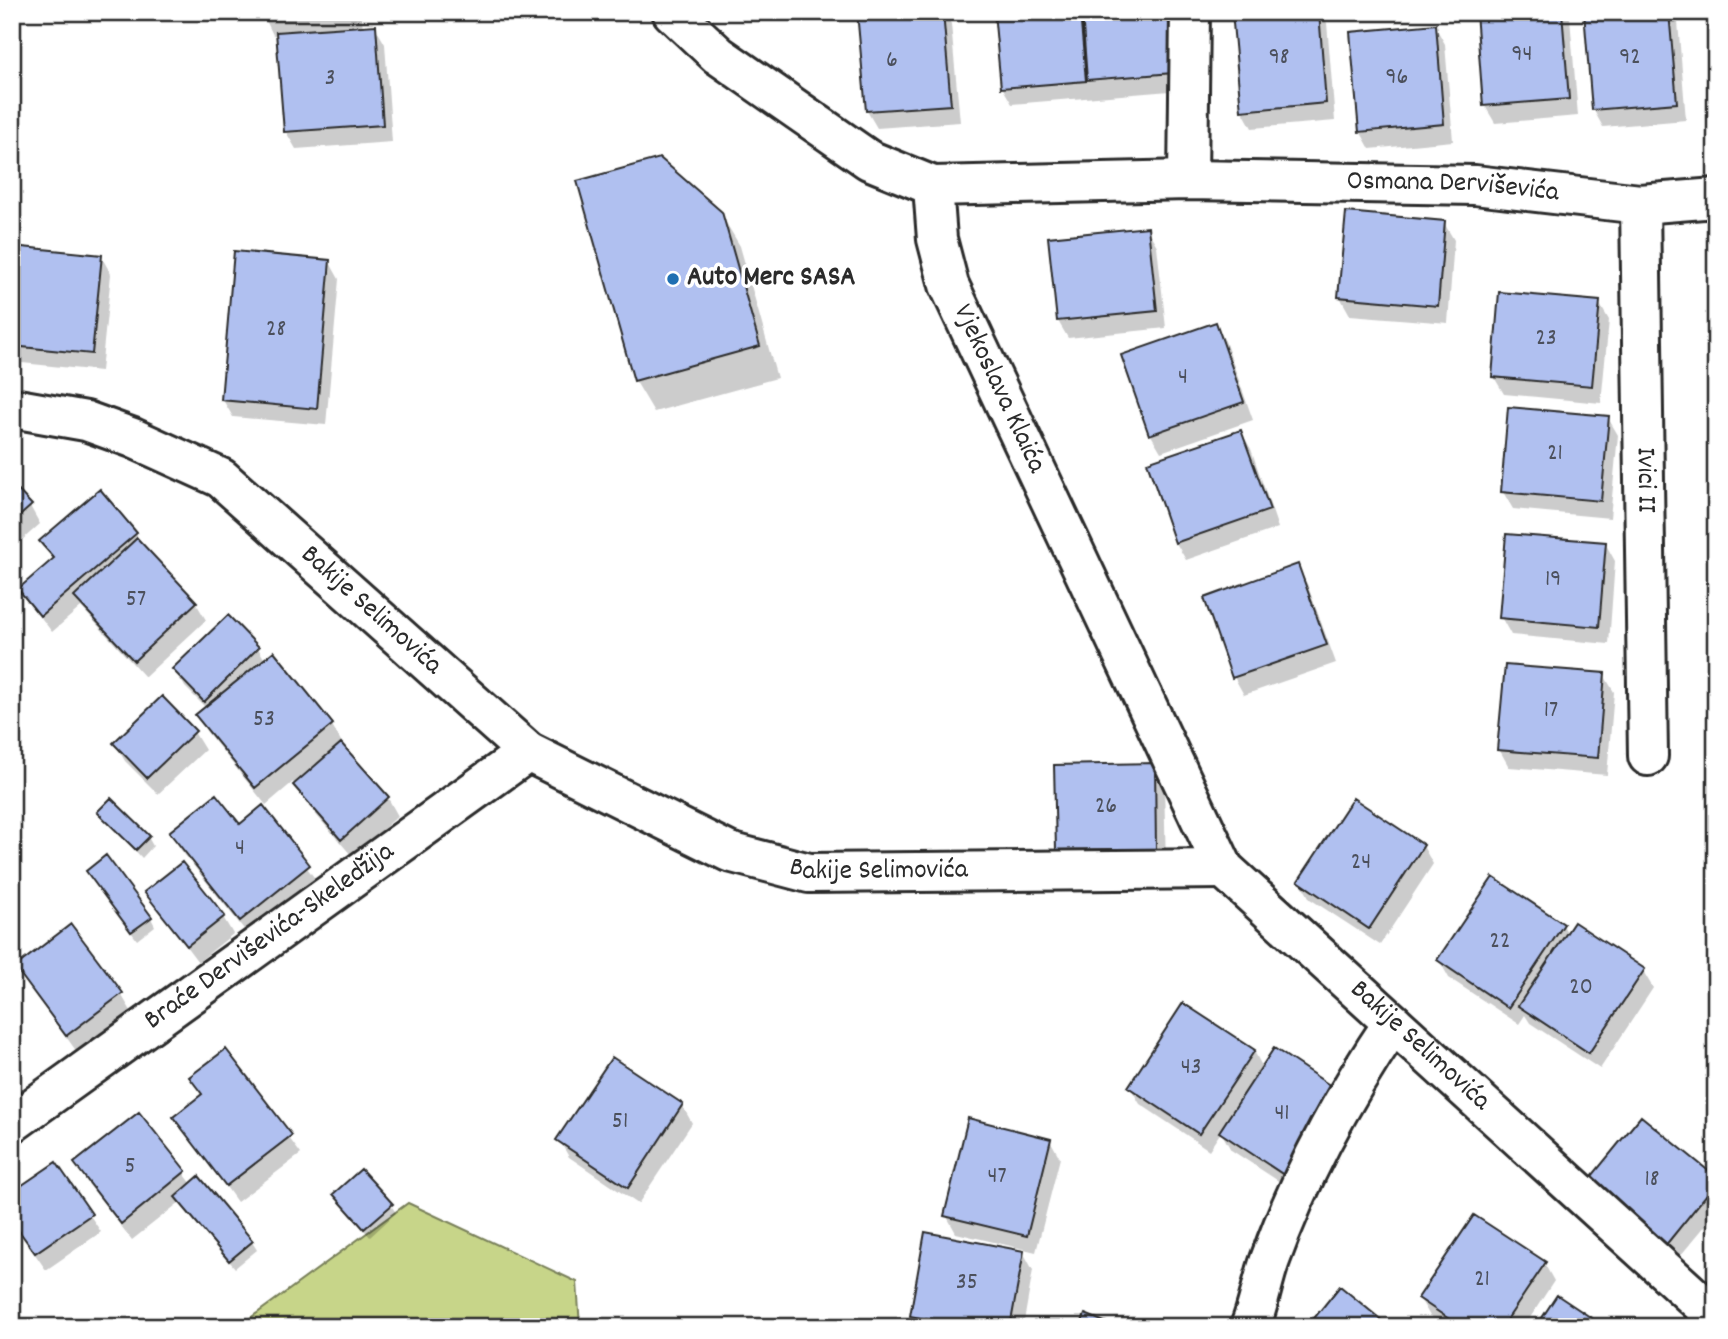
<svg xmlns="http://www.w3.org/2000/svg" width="1728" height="1339" font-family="Dekko,sans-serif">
	<rect width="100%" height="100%" fill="#fff"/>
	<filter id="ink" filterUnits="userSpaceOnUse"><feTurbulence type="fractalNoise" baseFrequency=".0143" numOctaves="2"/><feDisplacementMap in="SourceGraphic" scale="14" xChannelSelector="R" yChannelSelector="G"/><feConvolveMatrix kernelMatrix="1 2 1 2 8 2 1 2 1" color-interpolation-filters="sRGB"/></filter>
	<g filter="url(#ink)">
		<!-- green -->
		<path fill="#c7d589" stroke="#79805a" stroke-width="2" d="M408 1203 577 1282 580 1327H238Z"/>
		<!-- shadow -->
		<path fill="#0003" d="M262 12H361L363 28 375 27 385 44 392 142 296 149 286 132 278 35H273Z
			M874 12H945L951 24 960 122 877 128 867 111Z
			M996 12H1175L1182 90 1012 104 1002 87Z
			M1234 12H1321L1327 23 1335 121 1252 128 1242 110Z
			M1478 12H1566L1570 18 1578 116 1495 123 1485 106Z
			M1585 12H1672L1678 22 1686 120 1603 127 1593 109Z
			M1435 26 1445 44 1453 141 1370 149 1360 131Z
			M720 213 740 246 777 378 654 412 635 380Z
			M1444 223 1454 240 1448 323 1350 315 1340 297Z
			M1147 229 1157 246 1166 328 1068 338 1058 321Z
			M12 248 101 256 111 274 101 371 12 362Z
			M329 261 339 279 326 425 233 417 223 400Z
			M1599 303 1609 320 1601 403 1504 394 1494 377Z
			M1215 324 1225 341 1253 420 1161 452 1151 435 1123 356Z
			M1608 418 1618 435 1610 518 1513 509 1503 492Z
			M1241 432 1251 449 1278 528 1186 560 1176 543 1149 464Z
			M12 487 30 506 40 524 12 549Z
			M136 534 146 550 196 603 206 620 145 677 81 607 52 632 20 590 54 561 42 542Z
			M1605 543 1615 561 1609 644 1511 635 1501 617Z
			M1297 566 1307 584 1336 663 1244 695 1234 677Z
			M228 618 258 648 265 660 274 653 332 725 342 743 340 745 388 798 398 816 352 856 305 802 293 782 266 805 207 732 197 715 206 708 185 687 175 669Z
			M1604 675 1614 692 1607 775 1509 767 1499 749Z
			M194 732 205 750 158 794 125 761 115 744Z
			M1154 765 1164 782 1166 866 1068 867 1058 850Z
			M263 808 319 884 251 938 181 850 171 832 240 826Z
			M100 813 148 837 153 846 142 858Z
			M1423 846 1433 864 1380 945 1310 899 1300 881Z
			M93 880 151 918 155 926 137 940Z
			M146 893 223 917 233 934 198 962Z
			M1563 925 1568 934 1643 971 1653 988 1600 1069 1530 1023 1525 1015 1519 1024 1449 978 1439 960Z
			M17 968 121 994 131 1011 77 1052Z
			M1254 1051 1263 1068 1300 1195 1231 1150 1221 1132 1209 1150 1140 1104 1130 1087Z
			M225 1052 301 1154 237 1202 176 1117 202 1097 191 1078Z
			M682 1105 692 1123 638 1204 569 1157 559 1140Z
			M138 1114 192 1184 199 1178 252 1242 257 1250 235 1268 180 1202 132 1240 86 1181 76 1164Z
			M1050 1140 1060 1158 1036 1252 956 1233 946 1215Z
			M56 1164 101 1232 46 1270 12 1221Z
			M1716 1179V1213L1675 1262 1599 1200Z
			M335 1195 391 1205 396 1213 370 1237Z
			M1023 1252 1033 1270 1023 1327H918L912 1316Z
			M1544 1263 1554 1281 1524 1327H1447L1430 1316 1420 1299Z"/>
		<!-- building -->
		<path fill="#b0c0f0" stroke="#2b2b2b" stroke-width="2" d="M260 12H334L261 18Z
			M857 12H943L951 105 866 111Z
			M994 12H1080L1086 81 1001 88Z
			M1082 12H1168L1173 73 1087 80Z
			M1232 12H1319L1326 103 1241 111Z
			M1476 12H1562L1569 99 1483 106Z
			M1584 12H1669L1677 103 1592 110Z
			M1436 24 1444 124 1359 132 1350 32Z
			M376 25 383 125 284 132 276 32Z
			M660 158 722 212 760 346 634 381 577 181Z
			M1346 212 1445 221 1438 306 1338 297Z
			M1148 227 1157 311 1057 321 1048 237Z
			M12 246 102 255 92 354 12 346Z
			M234 251 330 260 317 409 221 400Z
			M1499 292 1600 301 1592 386 1492 377Z
			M1216 322 1244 402 1149 435 1121 355Z
			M1508 407 1609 416 1601 501 1501 492Z
			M1241 430 1270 510 1175 543 1147 462Z
			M12 484 32 505 12 523Z
			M100 489 137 533 40 616 18 589 54 558 39 541Z
			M1506 534 1606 542 1599 627 1499 618Z
			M137 538 197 602 134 661 74 597Z
			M1298 564 1327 645 1232 678 1204 598Z
			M228 615 259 647 204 702 172 669Z
			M274 651 333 724 255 788 195 715Z
			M1505 665 1605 673 1598 758 1497 750Z
			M162 696 196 731 147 778 113 743Z
			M341 743 389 797 341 840 293 785Z
			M1155 763 1156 849 1056 850 1054 765Z
			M216 794 240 824 263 805 310 865 240 921 169 832Z
			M111 798 150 836 136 850 97 812Z
			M1353 798 1424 845 1369 929 1298 881Z
			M106 855 152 917 131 932 86 871Z
			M182 862 225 916 187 946 144 892Z
			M1493 877 1564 924 1508 1008 1437 960Z
			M1574 922 1645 969 1589 1053 1518 1006Z
			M71 924 123 993 66 1036 15 967Z
			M1183 1003 1255 1050 1199 1134 1128 1087Z
			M1274 1048 1346 1096 1290 1179 1219 1132Z
			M226 1049 292 1135 226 1186 173 1117 202 1094 189 1077Z
			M612 1057 683 1104 628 1188 556 1140Z
			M139 1112 186 1171 121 1224 74 1163Z
			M1641 1116 1716 1177V1183L1665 1246 1587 1182Z
			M968 1118 1051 1139 1027 1236 944 1216Z
			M56 1162 92 1214 35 1253 12 1221V1192Z
			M361 1169 393 1204 364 1229 333 1194Z
			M199 1176 253 1241 229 1261 175 1197Z
			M1474 1215 1546 1262 1502 1327H1461L1418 1298Z
			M925 1232 1024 1251 1010 1327H968L910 1316Z
			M1340 1286 1390 1327H1307Z
			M1557 1295 1605 1327H1536Z
			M1085 1314 1117 1327H1080Z"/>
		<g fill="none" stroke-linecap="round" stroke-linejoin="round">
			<!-- street casing -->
			<g stroke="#2b2b2b" stroke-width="44">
				<g id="street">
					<path id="s1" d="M672 12 718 55 869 160 933 186 937 239 949 285 1224 869 1716 1317"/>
					<path d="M1188 180 1190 12"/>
					<path id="s2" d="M933 186 1188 180 1475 185 1640 204 1716 198"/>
					<path id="s3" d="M1640 204 1648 756"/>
					<path id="s4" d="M12 408 86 421 133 438 221 478 528 752 729 852 809 873 1224 869"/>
					<path id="s5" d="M12 1123 528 752"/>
					<path d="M1250 1327C1259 1305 1262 1282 1270 1260 1300 1176 1343 1097 1393 1023"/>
				</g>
			</g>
			<!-- street -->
			<use href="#street" stroke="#fff" stroke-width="38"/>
		</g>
	</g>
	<!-- markers -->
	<circle fill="#1f6fb2" stroke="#fff" stroke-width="2.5" cx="673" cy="279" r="7"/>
	<g text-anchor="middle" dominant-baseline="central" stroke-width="7" stroke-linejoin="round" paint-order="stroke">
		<!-- number labels -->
		<g font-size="24" fill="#4c505c">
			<text x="1522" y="55">94</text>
			<text x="1279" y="58">98</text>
			<text x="1630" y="58">92</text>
			<text x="892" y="61">6</text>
			<text x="1397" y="78">96</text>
			<text x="330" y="79">3</text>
			<text x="276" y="330">28</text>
			<text x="1546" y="339">23</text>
			<text x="1183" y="378">4</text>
			<text x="1555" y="454">21</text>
			<text x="1553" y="580">19</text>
			<text x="136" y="600">57</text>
			<text x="1551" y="711">17</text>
			<text x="264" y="720">53</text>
			<text x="1106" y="807">26</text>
			<text x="240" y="849">4</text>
			<text x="1361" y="863">24</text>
			<text x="1500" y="942">22</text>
			<text x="1581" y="988">20</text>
			<text x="1191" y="1068">43</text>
			<text x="1282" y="1114">41</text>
			<text x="620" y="1122">51</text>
			<text x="130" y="1167">5</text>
			<text x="997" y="1177">47</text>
			<text x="1652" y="1180">18</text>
			<text x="1482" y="1280">21</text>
			<text x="967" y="1283">35</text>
		</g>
		<!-- street labels -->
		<g font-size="28" fill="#2b2b2b" stroke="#fff">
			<text stroke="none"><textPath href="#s2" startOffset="520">Osmana Derviševića</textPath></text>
			<text stroke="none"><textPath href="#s1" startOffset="532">Vjekoslava Klaića</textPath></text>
			<text stroke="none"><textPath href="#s3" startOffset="276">Ivici II</textPath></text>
			<text stroke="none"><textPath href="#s4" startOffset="422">Bakije Selimovića</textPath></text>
			<text stroke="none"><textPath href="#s4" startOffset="1010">Bakije Selimovića</textPath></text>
			<text stroke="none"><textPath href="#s5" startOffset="318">Braće Derviševića-Skeledžija</textPath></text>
			<text stroke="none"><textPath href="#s1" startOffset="1326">Bakije Selimovića</textPath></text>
		</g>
		<!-- poi labels -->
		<g font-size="28" font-weight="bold" fill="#2b2b2b" stroke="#fff" text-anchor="start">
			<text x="687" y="279">Auto Merc SASA</text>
		</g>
	</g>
	<!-- margin -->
	<rect width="1728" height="1339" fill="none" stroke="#fff" stroke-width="42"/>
	<rect x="21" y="21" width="1686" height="1297" fill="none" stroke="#2b2b2b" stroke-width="2.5" filter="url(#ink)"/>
</svg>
